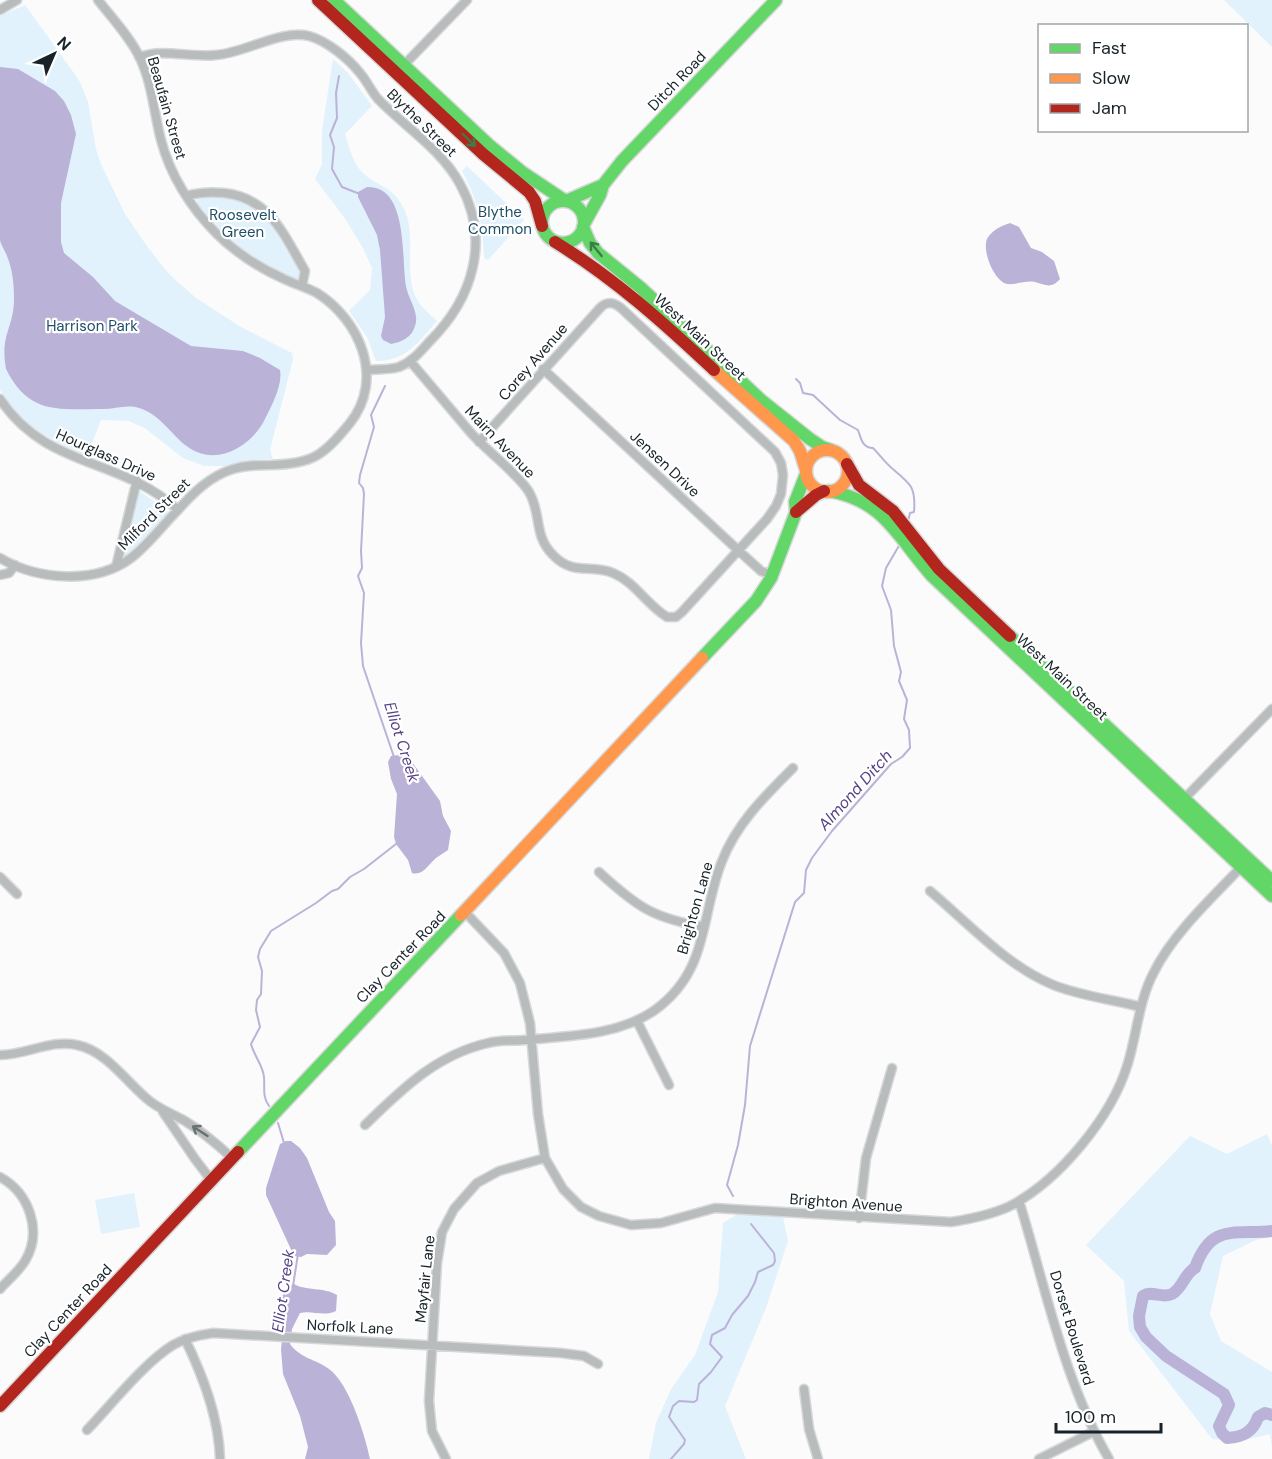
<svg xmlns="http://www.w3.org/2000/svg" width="1272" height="1459" font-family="'DM Sans',sans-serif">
	<rect width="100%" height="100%" fill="#fbfbfb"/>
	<!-- green -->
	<path fill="#e1f2fd" d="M1224 0H1272V47Z
		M25 5 79 80 88 102 96 149 101 164 125 214 149 249 170 275 196 298 241 327 292 353 293 359 270 450 273 459 249 460 229 466H204L183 458 146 429 129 421 101 420 87 456C47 437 25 429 0 390V16Z
		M333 59 348 73 372 106 345 134C350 149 353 165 365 175 383 189 394 187 405 211 417 239 402 275 418 301 423 309 431 315 437 321 419 342 406 361 376 361L367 337 349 311 370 290 372 268 363 248 344 217 315 179 322 164V131Z
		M467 166 524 220 488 260 484 258C483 224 478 201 462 171Z
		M201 197C265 197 269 222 299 270L300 276 296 279C256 263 225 237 198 204L197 200Z
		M139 491 168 511 167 515 134 549 124 556 122 554 136 495Z
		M1267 1134 1272 1146V1237L1256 1240 1223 1256 1210 1314 1221 1341 1272 1372V1447L1270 1434 1240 1441 1212 1439 1129 1331 1124 1281 1086 1245 1190 1136 1227 1154Z
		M134 1193 140 1227 101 1234 95 1200Z
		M739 1213 783 1217 788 1241 766 1308 725 1406 746 1459H649L656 1423 671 1389 695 1355 718 1292 723 1223Z"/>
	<!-- water -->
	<path fill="#bbb2d7" d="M0 67 18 69 55 91 64 101 71 115 76 134 61 203V242L64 253 93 277 115 301 191 346 243 351 260 358 280 370C283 385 271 407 264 421 250 447 216 467 188 447 171 435 160 414 139 408 127 404 115 409 103 409 58 409 29 415 6 369 0 335 13 329 14 301 14 285 13 271 7 256 5 251 1 245 0 240 0 222 0 203 0 185 0 146 0 106 0 67Z
		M367 187C409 185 401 260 406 286 408 299 420 313 415 326 412 337 402 342 391 344L383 340 381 336 385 317 380 250 377 235 358 197V192Z
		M1010 223 1019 227 1031 248 1042 252 1054 261 1060 279C1051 289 1046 285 1035 282 1026 280 1016 285 1007 284 994 281 982 251 987 239 992 230 1001 226 1010 223Z
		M399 755 412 762 440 801 443 816 451 831 448 850C444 853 440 855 436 858 428 865 423 876 412 873L408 860 396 844 394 837 397 794 391 779 388 762 391 756Z
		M286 1141H291L300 1148 307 1158 329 1212 335 1221 336 1245 327 1255 307 1254 301 1257 294 1256 266 1195V1188L280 1144Z
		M294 1284C306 1291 324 1287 337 1295L336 1311C324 1317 312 1310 300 1313L292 1329 290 1344C301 1359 316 1359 329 1369 349 1383 365 1435 370 1459H305L308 1447 300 1416 283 1374 281 1349 284 1322 279 1306 285 1289Z"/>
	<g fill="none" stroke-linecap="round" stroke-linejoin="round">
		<!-- stream -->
		<path stroke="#bbb2d7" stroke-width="2" d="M339 76 336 93 337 118 330 135 334 147 332 169 342 187 360 194
			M796 379 800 383 803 393 813 395 840 420 858 430C861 438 862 448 873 448 880 455 886 464 894 470 911 484 916 488 914 512L910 513 908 521
			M385 386 371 415 374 427 360 475 359 483 363 488 364 494 361 551 362 568 358 576 364 593 361 643 363 666 394 757
			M269 1106C262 1096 265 1089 264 1077 263 1065 254 1056 251 1044L260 1027 256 1010 257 1000 261 994 262 971 258 957 260 949 271 931 316 903 332 891 338 889 350 877 364 869 396 844
			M278 1123 284 1143
			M733 1196 727 1185 738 1145 745 1105 750 1046 795 902 804 893 806 870 812 858 832 831 891 764 902 757 910 748 909 730 904 719 907 700 899 681 901 672 894 646 891 610 882 586 886 568 900 544
			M293 1286 298 1254
			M671 1459 684 1444 685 1440 669 1417 673 1406 679 1401 694 1402 697 1400 699 1384 711 1372 722 1357 710 1344 712 1335 725 1328 732 1315 748 1296 755 1282 758 1272 773 1265 775 1261 774 1253 751 1224"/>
		<!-- river -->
		<path stroke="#bbb2d7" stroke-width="12" d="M1272 1231C1234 1235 1211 1223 1195 1268 1184 1274 1183 1288 1172 1294 1162 1299 1152 1290 1143 1296L1139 1316 1140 1327 1146 1337 1166 1356 1224 1394 1229 1405 1219 1426 1222 1433 1227 1438C1243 1437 1253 1432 1258 1417L1265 1413 1272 1415"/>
		<!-- street casing -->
		<g stroke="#d7d8d9" stroke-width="11">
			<path id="street" d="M0 10 17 0
				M139 57C164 48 190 58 216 55 245 53 281 29 309 36 327 41 348 58 360 73 367 81 371 91 378 99 405 127 441 149 460 184 491 240 473 298 430 341 421 351 412 362 399 367 389 370 377 369 367 370
				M402 67 467 0
				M187 196C199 192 211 192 224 193 270 198 284 235 305 271L302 286
				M410 361 471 433C486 450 519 475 529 492 542 514 533 535 553 555 573 576 591 564 613 573 635 582 647 605 667 617H676L682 612 767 519 776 506 781 494 783 475 781 463 775 452 621 308C613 302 607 301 600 308L479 442
				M543 369 739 551 761 571 772 575
				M0 399C46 469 121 457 178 510
				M0 558C37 580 95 585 131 558 148 545 162 526 177 511 193 493 210 476 233 469 246 465 258 465 271 465 313 464 324 455 350 423 385 379 360 320 317 293 306 287 294 284 282 278 258 267 235 252 216 233 191 208 170 175 161 140 154 113 152 83 140 58 130 37 112 18 98 0
				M116 567 137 480
				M0 575 9 573 15 565
				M1182 801 1272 709
				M599 872C637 907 653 918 704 927
				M0 877 17 894
				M930 891C967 922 1006 965 1051 984 1079 996 1111 999 1141 1007
				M465 912 504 953 520 983 530 1023 538 1114 545 1158 563 1189 581 1207 599 1216 631 1225 661 1223 715 1208 951 1222C970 1219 990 1215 1008 1207 1058 1182 1112 1117 1128 1063 1137 1033 1139 1000 1154 972 1173 933 1215 895 1244 864
				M637 1021 669 1085
				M0 1055C26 1055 51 1039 77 1045 106 1051 125 1080 146 1098 158 1109 171 1113 185 1121 203 1132 217 1144 232 1158
				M163 1112 195 1159 211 1180
				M365 1125C402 1089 436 1055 488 1043 500 1040 512 1041 524 1040 567 1036 618 1036 655 1010 710 970 700 916 722 861 737 823 765 796 793 768
				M0 1177C29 1193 43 1231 25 1261 19 1271 8 1280 0 1289
				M1019 1201C1045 1285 1064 1382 1109 1459
				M859 1218 866 1158 892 1068
				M185 1339C203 1376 219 1417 220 1459
				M804 1389 809 1429 818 1459
				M87 1430C111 1405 145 1362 173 1345 185 1338 199 1335 213 1333L561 1353 584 1356 598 1364
				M446 1459 432 1431 429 1401 437 1263 442 1232 454 1209 477 1183 499 1171 545 1158
				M1039 1459 1093 1432"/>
		</g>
		<!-- fast casing -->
		<g stroke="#d7d8d9" stroke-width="15">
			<path id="fast" d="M334 0 489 145 522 172 564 200
				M542 222a21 21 0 1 1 42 0a21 21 0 1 1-42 0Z
				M566 201 603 185
				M584 224 600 195 603 185 622 161 776 0
				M583 227 590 243 598 253 641 288 761 400 810 439 822 447 831 450
				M829 491C884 500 898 538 932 576L1272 896
				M1010 636 1272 881
				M702 658 756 601 771 578 796 512 795 502 806 474
				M238 1152 461 915"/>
		</g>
		<!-- slow casing -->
		<g stroke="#d7d8d9" stroke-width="15">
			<path id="slow" d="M714 370 794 441 800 451 806 470
				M806 471a21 21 0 1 1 42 0a21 21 0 1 1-42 0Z
				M461 915 702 658"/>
		</g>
		<!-- jam casing -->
		<g stroke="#d7d8d9" stroke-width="15">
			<path id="jam" d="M318 0 483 154 529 192 535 201 542 226
				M555 242C614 278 664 323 714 370
				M847 464 859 485 893 511 939 569 1010 636
				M796 512 816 495 824 491
				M0 1406 238 1152"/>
		</g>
		<!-- street -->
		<use href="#street" stroke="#b8bcbc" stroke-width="8"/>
		<!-- fast -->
		<use href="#fast" stroke="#63d668" stroke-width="12"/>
		<!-- slow -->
		<use href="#slow" stroke="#ff974d" stroke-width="12"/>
		<!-- jam -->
		<use href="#jam" stroke="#b3261e" stroke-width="12"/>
	</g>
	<!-- one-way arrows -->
	<defs><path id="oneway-shaft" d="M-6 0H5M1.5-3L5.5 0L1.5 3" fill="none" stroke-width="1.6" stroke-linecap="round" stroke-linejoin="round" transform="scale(1.5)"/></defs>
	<g stroke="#3d7c48">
		<use href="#oneway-shaft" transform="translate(469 140) rotate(44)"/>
		<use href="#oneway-shaft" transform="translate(596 249) rotate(-129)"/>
	</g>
	<use stroke="#687072" href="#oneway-shaft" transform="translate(200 1131) rotate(-147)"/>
	<g text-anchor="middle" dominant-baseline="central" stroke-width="4.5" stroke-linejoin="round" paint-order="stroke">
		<!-- street labels -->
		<g font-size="15" fill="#172329" stroke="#fff">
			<text transform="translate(677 81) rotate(-46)">Ditch Road</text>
			<text transform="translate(167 108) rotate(74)">Beaufain Street</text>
			<text transform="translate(422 123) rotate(44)">Blythe Street</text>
			<text transform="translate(700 337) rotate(43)">West Main Street</text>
			<text transform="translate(533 362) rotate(-49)">Corey Avenue</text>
			<text transform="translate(500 442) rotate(46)">Mairn Avenue</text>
			<text transform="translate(106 455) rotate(24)">Hourglass Drive</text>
			<text transform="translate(665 464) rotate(43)">Jensen Drive</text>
			<text transform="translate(154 514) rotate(-45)">Milford Street</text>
			<text transform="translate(1062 677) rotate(43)">West Main Street</text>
			<text transform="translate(695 908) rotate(-74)">Brighton Lane</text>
			<text transform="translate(401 957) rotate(-46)">Clay Center Road</text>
			<text transform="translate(846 1203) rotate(4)">Brighton Avenue</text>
			<text transform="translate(425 1279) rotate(-84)">Mayfair Lane</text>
			<text transform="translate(68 1311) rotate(-47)">Clay Center Road</text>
			<text transform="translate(350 1327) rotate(3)">Norfolk Lane</text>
			<text transform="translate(1072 1328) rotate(73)">Dorset Boulevard</text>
		</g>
		<!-- park labels -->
		<g font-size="15" fill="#205068" stroke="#fff">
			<text x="500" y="212">Blythe<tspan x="500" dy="17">Common</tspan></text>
			<text x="243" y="215">Roosevelt<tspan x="243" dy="17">Green</tspan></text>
			<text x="92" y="326">Harrison Park</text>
		</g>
		<!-- water labels -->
		<g font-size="16" font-style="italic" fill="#574285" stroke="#fff">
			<text transform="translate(402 742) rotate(72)">Elliot Creek</text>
			<text transform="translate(855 790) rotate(-48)">Almond Ditch</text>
			<text transform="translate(283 1291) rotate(-82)">Elliot Creek</text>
		</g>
	</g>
	<!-- legend -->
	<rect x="1038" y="24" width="210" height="108" fill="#ffffff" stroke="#a2a7a9" stroke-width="1.5"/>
	<rect x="1050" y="44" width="30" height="9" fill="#63d668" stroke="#a2a7a9" stroke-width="1.5"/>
	<text x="1092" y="54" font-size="18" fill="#172329">Fast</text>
	<rect x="1050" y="74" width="30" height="9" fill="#ff974d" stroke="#a2a7a9" stroke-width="1.5"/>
	<text x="1092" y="84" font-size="18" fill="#172329">Slow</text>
	<rect x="1050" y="104" width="30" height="9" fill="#b3261e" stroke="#a2a7a9" stroke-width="1.5"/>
	<text x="1092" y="114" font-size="18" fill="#172329">Jam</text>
	<!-- north arrow -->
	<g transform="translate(54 54) rotate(44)" stroke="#ffffff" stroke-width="4.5" paint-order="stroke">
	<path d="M0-4.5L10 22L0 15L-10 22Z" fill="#172329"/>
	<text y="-9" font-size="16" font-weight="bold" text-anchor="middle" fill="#172329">N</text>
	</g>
	<!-- scale -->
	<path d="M1056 1423v9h105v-9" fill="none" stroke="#172329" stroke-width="3"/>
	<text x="1065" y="1423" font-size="18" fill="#172329" stroke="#ffffff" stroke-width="4.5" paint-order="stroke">100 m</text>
</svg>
